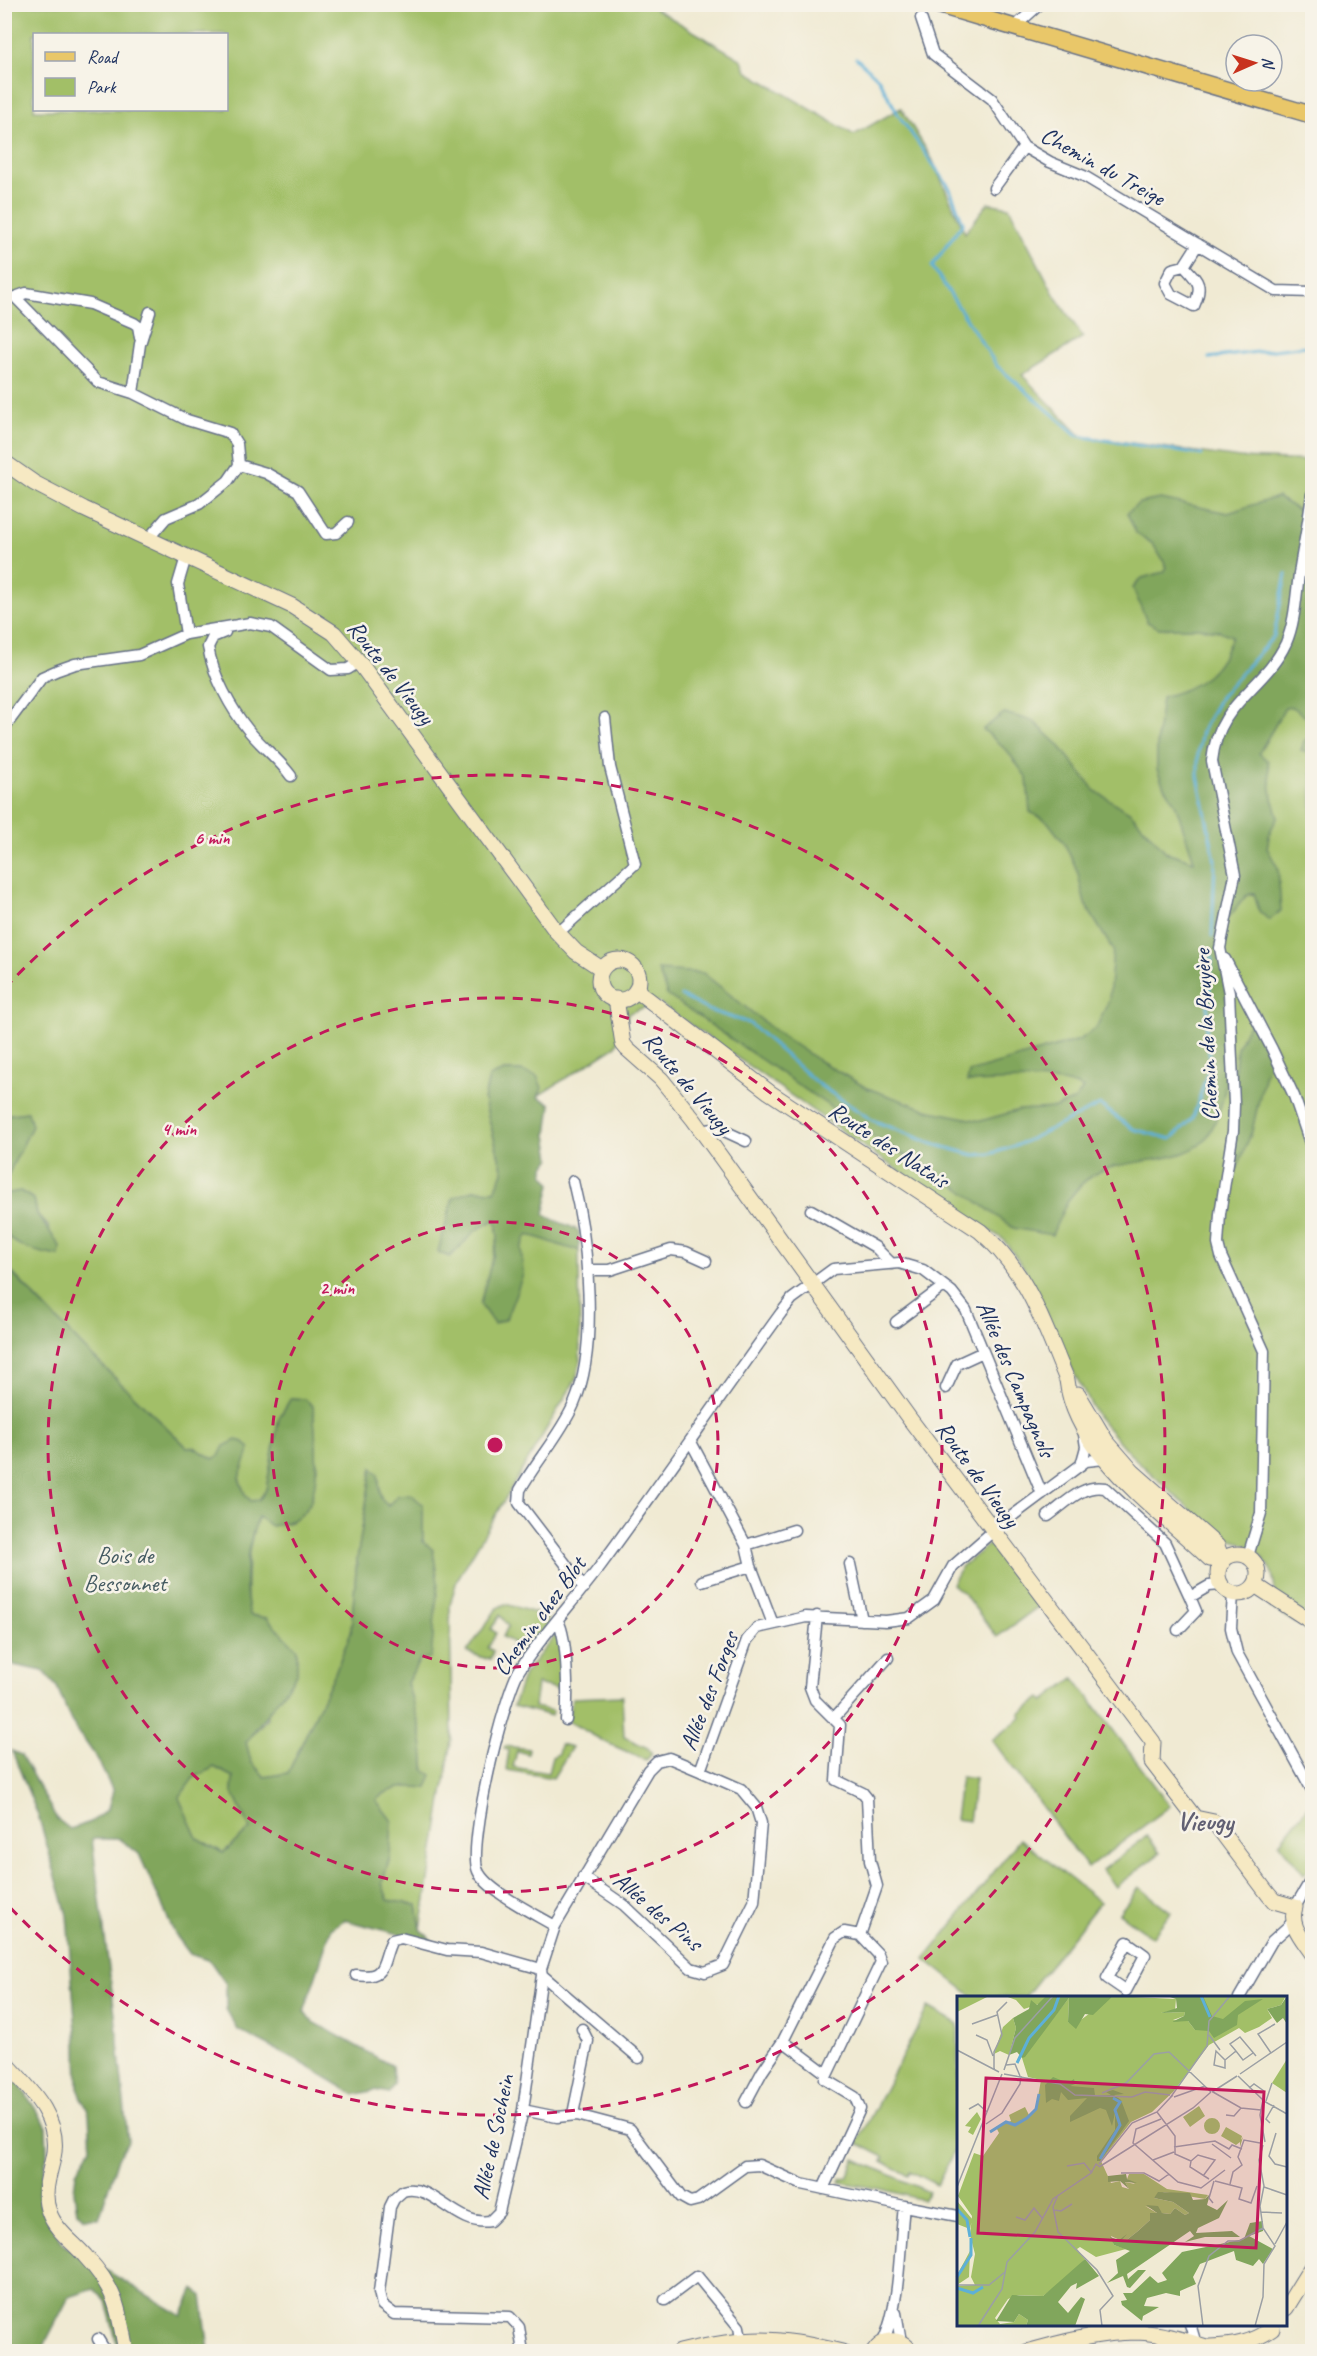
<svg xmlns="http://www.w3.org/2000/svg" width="1317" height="2356" font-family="Caveat,sans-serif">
	<rect width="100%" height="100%" fill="#f7f3e8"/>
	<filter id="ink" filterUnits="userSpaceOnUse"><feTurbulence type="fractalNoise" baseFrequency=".0167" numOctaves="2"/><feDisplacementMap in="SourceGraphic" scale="12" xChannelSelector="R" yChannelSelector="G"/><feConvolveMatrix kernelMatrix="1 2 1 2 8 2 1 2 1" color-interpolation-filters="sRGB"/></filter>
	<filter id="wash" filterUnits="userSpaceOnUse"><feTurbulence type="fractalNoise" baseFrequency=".008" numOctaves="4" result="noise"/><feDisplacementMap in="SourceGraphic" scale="24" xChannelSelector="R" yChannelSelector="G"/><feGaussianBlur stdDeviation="1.35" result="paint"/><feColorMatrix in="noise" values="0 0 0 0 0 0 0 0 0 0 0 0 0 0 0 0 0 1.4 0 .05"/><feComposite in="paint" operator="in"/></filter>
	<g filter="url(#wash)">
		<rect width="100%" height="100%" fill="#f0ead3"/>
		<!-- green -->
		<path fill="#a2bf67" stroke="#5e7762" stroke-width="1.5" fill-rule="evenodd" d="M5 5H649L742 60 746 71 854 135 901 108 932 159 965 233 988 203 1009 207 1055 296 1083 337 1022 375 1081 436 1240 458 1312 461V1633L1270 1607C1272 1600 1276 1590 1274 1583 1270 1556 1246 1540 1221 1538L1129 1453 1097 1416 1065 1356 1026 1271 1003 1239 886 1162 658 1002 629 1013 616 1046 538 1096 521 1071H504L489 1077 484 1100 503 1172 495 1191 473 1190 453 1198 438 1252 450 1257 476 1230 496 1219 498 1238 480 1304 523 1275 521 1248 527 1234C546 1238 560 1248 579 1250L580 1364 576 1379 457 1580 450 1605 452 1739 421 1929 417 1905 388 1901 382 1883 390 1857 376 1800C389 1786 409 1786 427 1788L420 1728 407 1683 420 1659 423 1505 398 1495 389 1506 381 1498 378 1474 372 1468 357 1559 351 1632 335 1673 288 1773 265 1777 251 1762 246 1742 267 1718C256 1653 233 1582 258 1517L271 1526 291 1522 317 1469 313 1406 305 1399 291 1398 279 1418 266 1490 259 1500 251 1501 245 1495 239 1478 219 1456 213 1459 194 1447 188 1448 85 1349 5 1265 4 1229C14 1248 39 1252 58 1256L48 1226 37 1214 34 1199 4 1194 5 1181 32 1126 27 1112 4 1115ZM34 34H226V110H34Z
			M988 1545 995 1547 1039 1606 997 1637 965 1595 952 1584 962 1566Z
			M505 1604 547 1616 548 1625 521 1656 510 1649 514 1643 503 1637 508 1626 500 1615 491 1629 496 1633 488 1648 493 1651 490 1660 467 1652 497 1608Z
			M558 1632 565 1691 537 1684 534 1707 553 1711 552 1716 513 1706 524 1674Z
			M1074 1678 1170 1806 1088 1868 992 1740 1022 1717 1020 1714 1041 1698 1044 1701Z
			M622 1696 624 1737 648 1748 652 1754 646 1760 605 1742 568 1721 572 1698Z
			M560 1744 572 1747 553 1778 506 1770 509 1750 504 1749 505 1746 529 1749 528 1754 517 1751 513 1767 548 1773 552 1757 558 1754Z
			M214 1767 233 1777 232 1791 250 1829 223 1853 197 1838 178 1798 193 1778Z
			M961 1777 975 1779 969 1821 955 1819Z
			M1312 1801V1867L1304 1874 1279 1843Z
			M1147 1836 1160 1853 1115 1887 1102 1870Z
			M1020 1839 1100 1902 1025 1997H973L925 1959Z
			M1139 1887 1171 1912 1152 1937 1119 1913Z
			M928 2007 958 2024V2144L937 2185 910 2171 908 2175 882 2161 884 2157 857 2143Z
			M855 2159 929 2192 923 2200 882 2189 839 2182 841 2178 847 2177Z"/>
		<!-- forest -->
		<path fill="#81a65c" stroke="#4e6a5d" stroke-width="1.5" fill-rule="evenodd" d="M1277 497 1308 516 1312 524V683L1304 692 1312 701V722L1293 707 1285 708 1259 753 1268 761 1272 798 1278 817 1270 831 1267 848 1278 868 1281 911 1269 920 1259 911 1254 893 1246 896 1220 928C1225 991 1242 1077 1209 1134 1191 1167 1122 1155 1092 1176 1071 1189 1061 1213 1052 1235L1013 1228 959 1188 876 1138 667 995 658 970 703 973 779 1034 818 1060 867 1088 931 1111 981 1121 1019 1110 1055 1108 1075 1100 1083 1089C1062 1075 995 1082 967 1082L969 1072 1079 1040 1096 1028 1109 1000 1113 950 1085 904 1077 870 1064 843 1047 821 1030 812 1027 778 1008 752 983 729 1004 713 1033 721 1058 744 1095 791 1131 813 1166 852 1194 861 1175 803 1164 787 1157 769V738L1162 697C1198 688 1220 673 1232 636L1219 631 1199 628H1159L1147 622 1133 588 1142 578 1164 572 1167 567 1153 544 1136 533 1127 513 1139 503 1161 499 1228 513Z
			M1312 735V755L1301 750 1304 741Z
			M1251 1021 1271 1060 1265 1073 1252 1131 1237 1169 1230 1118 1237 1047Z
			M504 1071H521L537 1076 542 1088 538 1097 551 1104 547 1135 551 1158 544 1168V1175L551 1184 544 1214C555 1223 567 1223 579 1231V1250C560 1248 546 1238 527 1235L521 1248 523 1275 506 1319 494 1324 480 1304 498 1238 496 1219 476 1230 450 1257 438 1252 453 1198 473 1190 495 1191 503 1172 484 1100 489 1077Z
			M28 1112 32 1126 5 1181V1115Z
			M20 1191 34 1199 37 1214 60 1246 59 1256C43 1253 9 1248 4 1228 2 1218 4 1204 5 1194Z
			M4 1265 85 1349 187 1447H194L213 1459 219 1456 224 1446 236 1440 244 1442 250 1449 239 1478 245 1495 251 1501 259 1500 266 1490 279 1418 291 1398 305 1399 313 1406C315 1432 322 1485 307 1508 299 1521 284 1523 271 1526L258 1517C246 1549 242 1583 250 1615L267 1618 297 1649V1674L246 1742 251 1762 265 1777 288 1773 335 1673 351 1632 357 1559 372 1468 378 1474 381 1498 388 1506 398 1495 411 1494 423 1505V1541L433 1550 438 1583 431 1658 420 1659 407 1683C415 1711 425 1739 424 1769L432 1775 427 1788C409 1786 390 1786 376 1800L392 1821 390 1857 382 1883 388 1900 417 1905 421 1929 434 1943 344 1920 331 1929 304 2012 310 2020 392 2066 394 2084 389 2093 375 2090 355 2095 307 2066 238 2030 226 2009V1984L210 1961 190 1954 175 1934 139 1854 120 1839H92L115 2014 128 2141 118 2158 99 2218H85L77 2212 74 2191 76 2173 91 2148 89 2114 78 2088 77 2045 67 1915 39 1818 12 1751 21 1755 57 1819 70 1829 91 1822 108 1809 113 1791 96 1757 71 1721 57 1687 43 1671 14 1665 5 1646ZM214 1767 233 1777 232 1791 250 1829 223 1853 197 1838 179 1798 193 1778Z
			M4 2036 21 2087 46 2125 47 2156 38 2192 41 2207 64 2245 182 2316 194 2289 202 2296 209 2351H119L106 2301 94 2289 69 2297 41 2351H5Z"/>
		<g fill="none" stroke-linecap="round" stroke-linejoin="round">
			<!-- stream -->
			<path stroke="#5db0d8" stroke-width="3" d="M856 58 878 78 899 116 949 187 963 223 932 266 997 366 1078 436 1202 455
				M1209 358 1306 346
				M1212 936 1215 861 1198 776V753L1202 731 1220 697 1274 636 1286 574
				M681 996 708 1010 749 1023 818 1084 872 1120 933 1144 974 1155 990 1154 1018 1145 1100 1105 1133 1129 1171 1139 1193 1118 1211 1062 1206 1034 1212 956"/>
		</g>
	</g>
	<g filter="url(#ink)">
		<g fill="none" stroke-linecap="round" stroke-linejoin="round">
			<!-- street casing -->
			<g stroke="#667087" stroke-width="13">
				<path id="street" d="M921 18 933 54 992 99 1024 147 1050 162 1084 176 1276 291 1312 292
					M1020 22 1040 4
					M994 188 1024 147
					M1184 266C1199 282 1203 285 1194 306L1171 294 1165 283 1172 269 1184 266 1198 244
					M133 393 98 382 15 297 26 293 90 304 134 323 138 326 140 338
					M239 465 266 473 298 491 326 534 336 533 348 522
					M148 539 166 518 199 504 208 497 228 481 239 465 237 444 230 433 187 420 133 393 140 344 150 312
					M225 632 213 637 208 647C213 676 231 709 249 731 262 747 279 759 291 776
					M186 634 178 584 186 557
					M4 728 42 677 58 670 75 664 139 655 186 634 250 623 271 627 331 670 348 669 359 662
					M558 933 635 864 610 767 605 718
					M1225 959 1272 1049 1294 1096 1312 1149
					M702 1131 718 1128 746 1141
					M573 1181C588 1240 599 1347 574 1404 561 1434 536 1461 520 1490L519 1503 584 1588
					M811 1210 875 1247 892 1264
					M588 1270H610L671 1250 686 1252 706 1261
					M896 1322 944 1286
					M946 1388 957 1364 983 1352
					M691 1442 746 1545 751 1566 773 1624
					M1081 1465 1086 1447 1084 1434
					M1048 1516C1066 1503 1082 1484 1105 1488L1165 1543 1190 1597 1209 1586 1221 1585
					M746 1545 794 1530
					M1248 1556 1261 1513 1264 1351 1221 1256 1218 1244 1220 1214 1233 1131 1234 1104 1229 993 1220 948 1235 875 1212 761C1218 701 1264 690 1286 643 1296 620 1296 592 1300 567 1304 543 1309 519 1312 494
					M850 1564 862 1620
					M702 1581 751 1566
					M1233 1593 1231 1628 1237 1653 1312 1790
					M817 1616 810 1687 815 1700 840 1725 836 1780 863 1793 867 1798 870 1861 877 1886 860 1935 878 1954 881 1962 825 2079 855 2097 860 2109 823 2189
					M558 1621C568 1639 568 1699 566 1720
					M1178 1630 1196 1611 1190 1597
					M834 1718 888 1658
					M583 1877 624 1905 691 1968 705 1972 723 1965 754 1902 761 1823 756 1807 741 1789 700 1771
					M1295 1907 1312 1878
					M555 1926 648 1770 657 1761 669 1758 700 1771 747 1640 757 1628 806 1617 886 1621 909 1618 934 1600 953 1566 1000 1525 1086 1461 1104 1459
					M1127 1942 1145 1955 1126 1991 1107 1978Z
					M356 1975C388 1980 381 1961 392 1940L401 1938 447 1950 481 1952 541 1969
					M1239 1998 1272 1941 1293 1922
					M783 2041 827 2074
					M639 2058 542 1975 541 1969 555 1926C535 1914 487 1891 478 1871 467 1847 504 1693 520 1669 543 1634 576 1599 601 1565 662 1482 720 1397 781 1313L792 1299 833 1269 899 1263 923 1270 952 1292 966 1310 1042 1494
					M746 2102 762 2072 783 2041 835 1938 844 1932 860 1935
					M523 2110 557 2117 577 2115 630 2129 681 2197 690 2202 698 2200 745 2166 759 2165 801 2184 904 2206C899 2249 901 2302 883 2342
					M573 2114 588 2041 582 2029
					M904 2206 958 2216
					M665 2300 697 2276 739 2327 741 2339
					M896 2313 901 2342
					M1190 2324 1196 2344
					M98 2339 106 2352
					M523 2352 519 2327 510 2317 394 2314 382 2305 379 2292 390 2207 394 2199 403 2191C433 2182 456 2227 490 2221L499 2212 523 2110 542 1975"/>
			</g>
			<!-- secondary casing -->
			<g stroke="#667087" stroke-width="17">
				<path id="secondary" d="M4 462 34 483 84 509 292 606 334 633 359 662 556 931 576 952 602 969
					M599 980a20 20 0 1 1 40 0a20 20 0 1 1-40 0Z
					M636 990 769 1092 980 1231C1028 1272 1043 1323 1067 1380 1075 1454 1160 1510 1210 1559L1223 1562
					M616 999 623 1044 627 1049 661 1079 694 1120 909 1418 1153 1742 1152 1762 1195 1818 1214 1822 1268 1894 1274 1901 1295 1907C1289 1926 1302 1938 1312 1953
					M1078 1394 1106 1441 1133 1472 1217 1546 1223 1562
					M1218 1574a20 20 0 1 1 40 0a20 20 0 1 1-40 0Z
					M1255 1585 1312 1622
					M4 2061C29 2088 62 2118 53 2158 49 2176 42 2194 49 2212 55 2230 74 2243 86 2257 116 2289 119 2310 126 2352
					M1286 2308 1312 2266
					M1210 2347C1234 2346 1251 2343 1272 2329
					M680 2352C747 2336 775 2336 842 2352
					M874 2352C884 2337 901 2337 911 2352
					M1027 2352C1062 2342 1100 2332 1136 2332 1165 2333 1194 2343 1222 2352"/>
			</g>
			<!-- primary casing -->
			<g stroke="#667087" stroke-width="19">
				<path id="primary" d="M935 4 1312 115"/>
			</g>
			<!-- street -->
			<use href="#street" stroke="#fff" stroke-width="10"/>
			<!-- secondary -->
			<use href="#secondary" stroke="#f6e9c3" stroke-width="15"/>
			<!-- primary -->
			<use href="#primary" stroke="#e9c769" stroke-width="16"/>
		</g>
	</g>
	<!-- distance rings -->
	<g fill="none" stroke="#c2185b" stroke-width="3" stroke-dasharray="10 8">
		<circle cx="495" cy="1445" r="223"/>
		<circle cx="495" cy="1445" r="447"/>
		<path d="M5 988A670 670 0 1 1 5 1902"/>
	</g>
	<g text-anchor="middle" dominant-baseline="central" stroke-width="5" stroke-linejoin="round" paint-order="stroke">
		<!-- street labels -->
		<g font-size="24" fill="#1b2f5e" stroke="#f7f3e8">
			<text transform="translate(1103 166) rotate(29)">Chemin du Treige</text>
			<text transform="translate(391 672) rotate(52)">Route de Vieugy</text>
			<text transform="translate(1206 1035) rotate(-93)">Chemin de la Bruyère</text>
			<text transform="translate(688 1083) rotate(50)">Route de Vieugy</text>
			<text transform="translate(889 1145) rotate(33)">Route des Natais</text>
			<text transform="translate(1016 1379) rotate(67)">Allée des Campagnols</text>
			<text transform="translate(978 1474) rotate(54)">Route de Vieugy</text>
			<text transform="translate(539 1616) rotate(-54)">Chemin chez Blot</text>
			<text transform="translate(709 1691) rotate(-69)">Allée des Forges</text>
			<text transform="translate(658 1911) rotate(40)">Allée des Pins</text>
			<text transform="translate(493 2137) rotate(-78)">Allée de Sochein</text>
		</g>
		<!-- park labels -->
		<g font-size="24" fill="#445a61" stroke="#f7f3e8">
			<text x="125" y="1555">Bois de<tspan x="125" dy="28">Bessonnet</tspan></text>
		</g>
		<!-- quarter labels -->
		<g font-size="27" font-weight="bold" fill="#616073" stroke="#f7f3e8">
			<text x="1205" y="1821">Vieugy</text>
		</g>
	</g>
	<!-- overview -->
	<g transform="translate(957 1996)">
		<rect width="330" height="330" fill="#f0ead3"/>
		<path d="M0 0H32L0 16ZM48 0H89L85 7 67 13 59 4ZM156 0 219 3 218 14 204 17 228 16 227 20 216 24 231 25 238 34 230 0H329L324 9 310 13 315 22 302 31 288 37 282 32 252 49 216 96 195 116 174 126 144 165 154 187 163 185 165 191 172 193 168 186 178 188 170 183 172 178H187L210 193 251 199 248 203 207 196 197 202 216 206 232 217 228 219 218 212 213 218 205 217 188 210 200 217H194L193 224 181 235 167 246 154 240 157 249 169 253 139 261 123 251 120 253 128 263 117 276 86 300 62 299 51 303 38 322 43 328 57 326 62 318 71 324 69 330H0V290L18 289 14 281 18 258 13 239 15 220 1 200 17 157 26 160 42 137 39 131 54 125 52 119 68 111 72 119 79 112 84 84 71 81 65 62 112 2 111 26 117 29ZM56 22 59 32 52 59 43 55 37 58 46 31ZM330 63V97L315 87ZM242 110 248 120 233 131 226 121ZM20 116 24 123 16 139 11 136 14 131 8 130ZM247 130a8 8 0 1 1 16 0a8 8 0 1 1-16 0ZM269 131 285 140 284 144 286 141 283 151V146L279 149 264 140ZM0 205 15 223 13 233 0 228ZM13 255 12 281 0 289V279Z" fill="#a2bf67"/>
		<path d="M89 0H156L136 19 128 18 119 33 111 26 112 2 68 61 65 62 60 56 52 59 59 32 56 22 72 13 74 4 80 9ZM210 0H246L255 20 266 23 288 5 306 3 281 19 280 29 257 42 252 35 238 34 231 25 215 26 227 20 228 16 204 17 220 12 219 3ZM330 0V28L326 22 320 27 310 13 324 9ZM96 81 111 87 117 83 118 88 113 90 137 92 138 99H154L149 96 156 94 167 98 157 99 164 104 172 125 143 165H140V160L158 134V117L155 130 149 114 143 112 113 126V120L130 102 111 104 104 96 102 105 95 103 89 107 88 89ZM169 178 170 183 180 187 168 186 172 193 163 185 151 186V180ZM201 196 233 197 236 204 248 203 253 198 250 209 260 214 271 204 262 222 241 232 239 237 275 235 283 241H248L228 246 237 240 233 235 170 278 171 283 181 274H189L173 292 170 291 166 280 150 287 161 277 159 264 173 255 157 249 153 241 162 244 170 238 164 245 167 246 181 235 193 224V217H200L189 209 201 210 205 217 213 218 218 212 228 219 232 217 216 206 197 202ZM306 225V235L292 240 316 253 306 268 302 263 296 270 279 264 277 255 243 268 236 281 239 288 223 295V300L209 297 190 302 187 310 202 311 186 320 185 325 165 309 164 305 170 304 166 297H175L193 280 201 287 210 284 205 277 225 256 287 243 293 227ZM128 263 142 280 119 293 120 287 114 290 101 306 111 317 124 301 128 303 118 330H69L71 324 62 318 57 326 39 325 55 299 86 300Z" fill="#81a65c"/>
		<path fill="none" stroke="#5db0d8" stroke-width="3" d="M244 0 253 21M60 67 72 42 97 14 102 0M33 136 49 126 58 129 70 122 79 113 82 98M143 163 163 129 158 114 163 106 156 102M0 213 10 224 13 241M0 281 14 259V242M0 292 16 297 26 291"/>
		<path fill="none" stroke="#9b9fa4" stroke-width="1.5" d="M15 28 40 19M19 39 30 44 36 60M252 39 263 54M0 54 42 76M279 55 273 48 283 41 299 60M314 57 301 38 318 28M268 64 259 55 257 69 268 72V64L279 55 286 64 296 57M49 69 58 68 63 80M37 74V56L45 39 40 16 50 6M47 74 58 42 96 0M47 78 103 88 118 99 175 101 188 96 213 99M283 78 330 46M281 80 306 104 303 119 308 146M292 92 297 88 307 95M255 96 280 80M256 96 284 112 304 114M145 97 169 87 197 58 212 56 254 96M216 99 213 102 250 50 252 25 273 0M217 101 248 90M305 104 330 118M309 105 315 87M12 113 21 108 30 116M200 116 218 140V158L234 165 233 171 252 183M269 119 277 120 284 112M204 123 179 133 176 147 221 186 244 192 268 174M313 127 309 123 317 109M29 128 45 117 63 88 64 80M319 137 312 160 318 168 330 171M255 148 274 162M217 151 258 145 272 153 275 149 285 153M196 164 217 156M234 165 241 159 258 164 246 180M142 168 175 127 200 116 213 102M110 170 127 167 135 177M142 171 236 112 254 96M164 177H187L202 185 212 178M258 185 285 192 282 203 294 207 300 190M273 188 276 176 285 169 281 161 287 144 303 147M0 191 45 78M307 191 330 199M101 199 96 211 101 236 140 274 156 300 143 314 145 330M256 207 252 202 257 185M97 214 104 215 115 208M304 216 325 217M59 221 68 224 77 212 86 223M318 248 330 226M0 289H32L48 276M21 330 45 293 50 266 78 236 96 203 134 177 139 168 143 171M246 330 241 290 252 260 271 245H282L306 232 303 210 307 190 302 164 306 149M298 330 306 301 307 268 318 250 306 232"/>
		<path fill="#c2185b" fill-opacity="0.15" stroke="#c2185b" stroke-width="3" d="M29 82 307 96 299 252 21 237Z"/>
		<rect width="330" height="330" fill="none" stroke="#1b2f5e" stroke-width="3"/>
	</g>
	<circle cx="495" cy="1445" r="9" fill="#c2185b" stroke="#f7f3e8" stroke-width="3"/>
	<g font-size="18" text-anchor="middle" font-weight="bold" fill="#c2185b" stroke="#f7f3e8" stroke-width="5" stroke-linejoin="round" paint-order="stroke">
		<text x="212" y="844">6 min</text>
		<text x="179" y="1135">4 min</text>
		<text x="337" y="1294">2 min</text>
	</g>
	<!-- margin -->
	<rect width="1317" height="2356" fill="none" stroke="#f7f3e8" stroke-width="24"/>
	<!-- legend -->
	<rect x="33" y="33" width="195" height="78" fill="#f7f3e8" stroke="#9fa5b1" stroke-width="1.5"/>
	<rect x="45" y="52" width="30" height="9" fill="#e9c769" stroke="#9fa5b1" stroke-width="1.5"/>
	<text x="87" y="63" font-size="18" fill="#1b2f5e">Road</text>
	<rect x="45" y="78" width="30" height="18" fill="#a2bf67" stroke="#9fa5b1" stroke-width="1.5"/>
	<text x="87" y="93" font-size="18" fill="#1b2f5e">Park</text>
	<!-- north arrow -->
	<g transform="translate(1254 63) rotate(87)"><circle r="28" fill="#f7f3e8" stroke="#9fa5b1" stroke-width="1.5"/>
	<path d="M0-4.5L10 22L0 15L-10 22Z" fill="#c8321e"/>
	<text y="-9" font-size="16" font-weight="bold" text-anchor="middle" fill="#1b2f5e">N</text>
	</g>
</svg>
